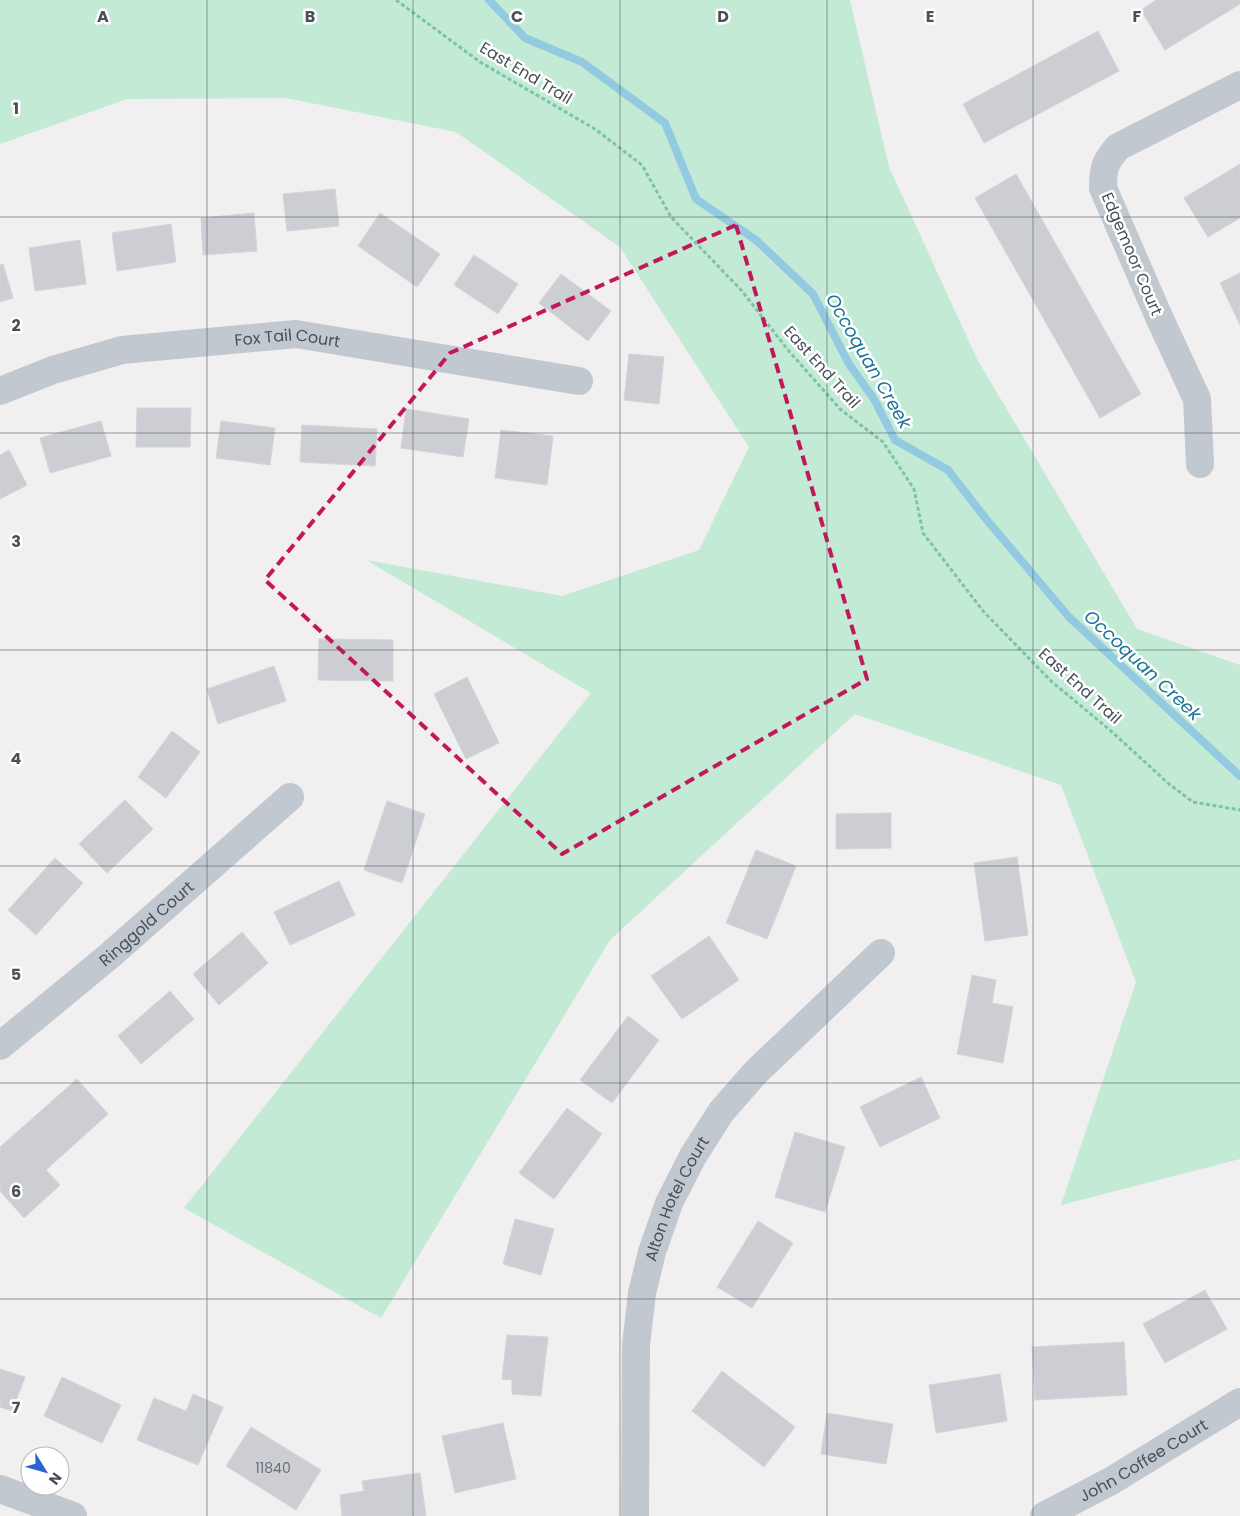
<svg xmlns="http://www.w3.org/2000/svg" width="1240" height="1516" font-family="Poppins,sans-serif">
	<rect width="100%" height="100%" fill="#f1efef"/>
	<!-- green -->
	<path fill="#c2ead5" d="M0 0H850L889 167 977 359 1137 629 1240 665V1159L1061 1205 1136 982 1061 785 855 714 610 940 381 1318 184 1208 591 693 366 560 562 596 699 550 749 447 620 247 456 132 286 98 127 99 0 144Z"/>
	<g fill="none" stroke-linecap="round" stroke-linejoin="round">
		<!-- stream -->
		<path stroke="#94cae1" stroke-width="8" d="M489 0 525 38 582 62 665 123 696 199 756 240 813 294 849 364 874 399 895 440 948 470 986 519 1069 617 1240 776"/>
	</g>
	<!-- building -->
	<path fill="#ccced3" stroke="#d3d5d9" d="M1156 0H1240V4L1165 50 1141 10Z
		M1098 31 1119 71 984 143 963 104Z
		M1240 164V218L1208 237 1184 198Z
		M1016 174 1141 394 1100 418 975 198Z
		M335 189 339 226 287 231 283 194Z
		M254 213 257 251 203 255 201 218Z
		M380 213 440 254 417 287 358 246Z
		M171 224 176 262 117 271 112 233Z
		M80 240 86 284 35 291 29 248Z
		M474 255 518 284 498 314 454 285Z
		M3 264 13 298 0 302V265Z
		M1240 273V325L1220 283Z
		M561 274 611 311 588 341 539 303Z
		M629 354 664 357 659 404 624 400Z
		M137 408H191L190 447H136Z
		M406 409 469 419 463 457 401 448Z
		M101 421 111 456 50 473 40 438Z
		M221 421 275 428 270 465 216 458Z
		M302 425 377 429 375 466 300 462Z
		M501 430 553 436 547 485 495 478Z
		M9 450 27 485 0 499V455Z
		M319 639 393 640V681L318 680Z
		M274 666 286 701 218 724 207 689Z
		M467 677 499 743 466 759 434 694Z
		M172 731 200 752 166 798 138 777Z
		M125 800 153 829 107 873 79 844Z
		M387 801 425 814 402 883 364 870Z
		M891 813V848L836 849V814Z
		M756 850 796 866 767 939 726 923Z
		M1017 857 1028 935 985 941 974 863Z
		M55 858 83 883 36 935 8 910Z
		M339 881 355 915 290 945 274 912Z
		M242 932 268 963 219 1005 193 974Z
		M709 936 739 980 682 1019 651 976Z
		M972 975 996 980 992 1003 1013 1007 1003 1063 957 1054Z
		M170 991 194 1019 141 1064 118 1036Z
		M628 1016 659 1040 612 1103 580 1080Z
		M921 1077 940 1118 880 1147 860 1107Z
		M77 1079 108 1114 46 1170 60 1185 24 1218 0 1191V1147Z
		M567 1108 602 1134 554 1199 519 1173Z
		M795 1132 845 1147 825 1212 775 1197Z
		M515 1219 554 1229 541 1275 503 1264Z
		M758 1221 793 1243 752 1308 717 1287Z
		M1205 1290 1227 1329 1165 1363 1143 1324Z
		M507 1335 548 1337 541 1396 512 1394V1380L502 1379Z
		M1124 1342 1127 1395 1035 1400 1032 1347Z
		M0 1369 25 1377 12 1411 0 1407Z
		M722 1371 795 1427 764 1467 692 1411Z
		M1000 1374 1007 1421 936 1433 929 1385Z
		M62 1377 121 1405 102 1443 44 1416Z
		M193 1394 223 1407 198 1465 137 1440 154 1398 186 1411Z
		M827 1413 893 1424 886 1464 821 1454Z
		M503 1423 516 1479 455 1493 442 1436Z
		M251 1427 321 1470 296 1510 226 1466Z
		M420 1473 426 1516H342L340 1495 364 1491 362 1481Z"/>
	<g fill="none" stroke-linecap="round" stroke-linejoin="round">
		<!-- path -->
		<path stroke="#7ec3a8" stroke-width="3" stroke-dasharray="4 2.5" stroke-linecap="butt" d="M396 0 480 62 595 129 642 165 671 217 742 291 788 350 840 409 883 442 914 489 923 533 983 611 1051 681 1111 731 1169 784 1193 802 1240 810"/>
		<!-- minor -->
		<g stroke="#c1c8cf" stroke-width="28">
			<path id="s1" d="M0 391 53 370 122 350 296 334 579 381"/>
			<path d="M1200 464 1197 399 1159 317 1103 188C1103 168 1105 162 1118 147L1240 85"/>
			<path id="s2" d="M0 1046 108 957 290 797"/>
			<path d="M0 1489 73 1516"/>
			<path id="s3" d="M635 1516 636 1345 642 1293 652 1252 669 1203 693 1156 721 1112 756 1072 881 953"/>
			<path id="s4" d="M1044 1516 1111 1481 1240 1402"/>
		</g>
	</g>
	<!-- marked area -->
	<path fill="none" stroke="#c2185b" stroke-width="4" stroke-dasharray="10 6" stroke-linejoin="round" d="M736 225 867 679 562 854 265 580 450 353Z"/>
	<!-- grid -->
	<path fill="none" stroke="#49505a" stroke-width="1" stroke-opacity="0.55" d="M207 0V1516M413 0V1516M620 0V1516M827 0V1516M1033 0V1516M0 217H1240M0 433H1240M0 650H1240M0 866H1240M0 1083H1240M0 1299H1240"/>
	<g text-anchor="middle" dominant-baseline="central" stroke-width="5" stroke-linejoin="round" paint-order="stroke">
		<!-- number labels -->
		<g font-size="14" fill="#6a7078">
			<text x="273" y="1468">11840</text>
		</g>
		<!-- street labels -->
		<g font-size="16" fill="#49505a" stroke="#fff">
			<text transform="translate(526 73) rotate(31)">East End Trail</text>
			<text transform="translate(1132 254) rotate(67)">Edgemoor Court</text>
			<text stroke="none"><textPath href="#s1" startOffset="295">Fox Tail Court</textPath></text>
			<text transform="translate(822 367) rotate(48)">East End Trail</text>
			<text transform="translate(1080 686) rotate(42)">East End Trail</text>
			<text stroke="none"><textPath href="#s2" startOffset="191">Ringgold Court</textPath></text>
			<text stroke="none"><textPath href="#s3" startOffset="324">Alton Hotel Court</textPath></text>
			<text stroke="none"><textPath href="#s4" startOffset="114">John Coffee Court</textPath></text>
		</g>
		<!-- water labels -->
		<g font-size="18" font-style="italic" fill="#1d7499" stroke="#fff">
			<text transform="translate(869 361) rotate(60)">Occoquan Creek</text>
			<text transform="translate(1143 665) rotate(43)">Occoquan Creek</text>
		</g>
	</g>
	<g font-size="16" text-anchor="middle" font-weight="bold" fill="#49505a" stroke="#fff" stroke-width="5" stroke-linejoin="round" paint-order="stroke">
		<text x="103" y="22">A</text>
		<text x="310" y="22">B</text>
		<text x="517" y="22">C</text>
		<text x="723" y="22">D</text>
		<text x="930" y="22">E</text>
		<text x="1137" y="22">F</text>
		<text x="16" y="114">1</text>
		<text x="16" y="331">2</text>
		<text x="16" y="547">3</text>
		<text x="16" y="764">4</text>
		<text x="16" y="980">5</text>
		<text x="16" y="1197">6</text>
		<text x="16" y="1413">7</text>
	</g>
	<!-- north arrow -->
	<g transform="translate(45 1471) rotate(127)"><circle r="24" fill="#ffffff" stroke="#b6b9bd"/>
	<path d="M0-4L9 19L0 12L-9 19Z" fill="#2e65cb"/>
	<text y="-8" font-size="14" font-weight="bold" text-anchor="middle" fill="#49505a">N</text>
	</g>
</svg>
